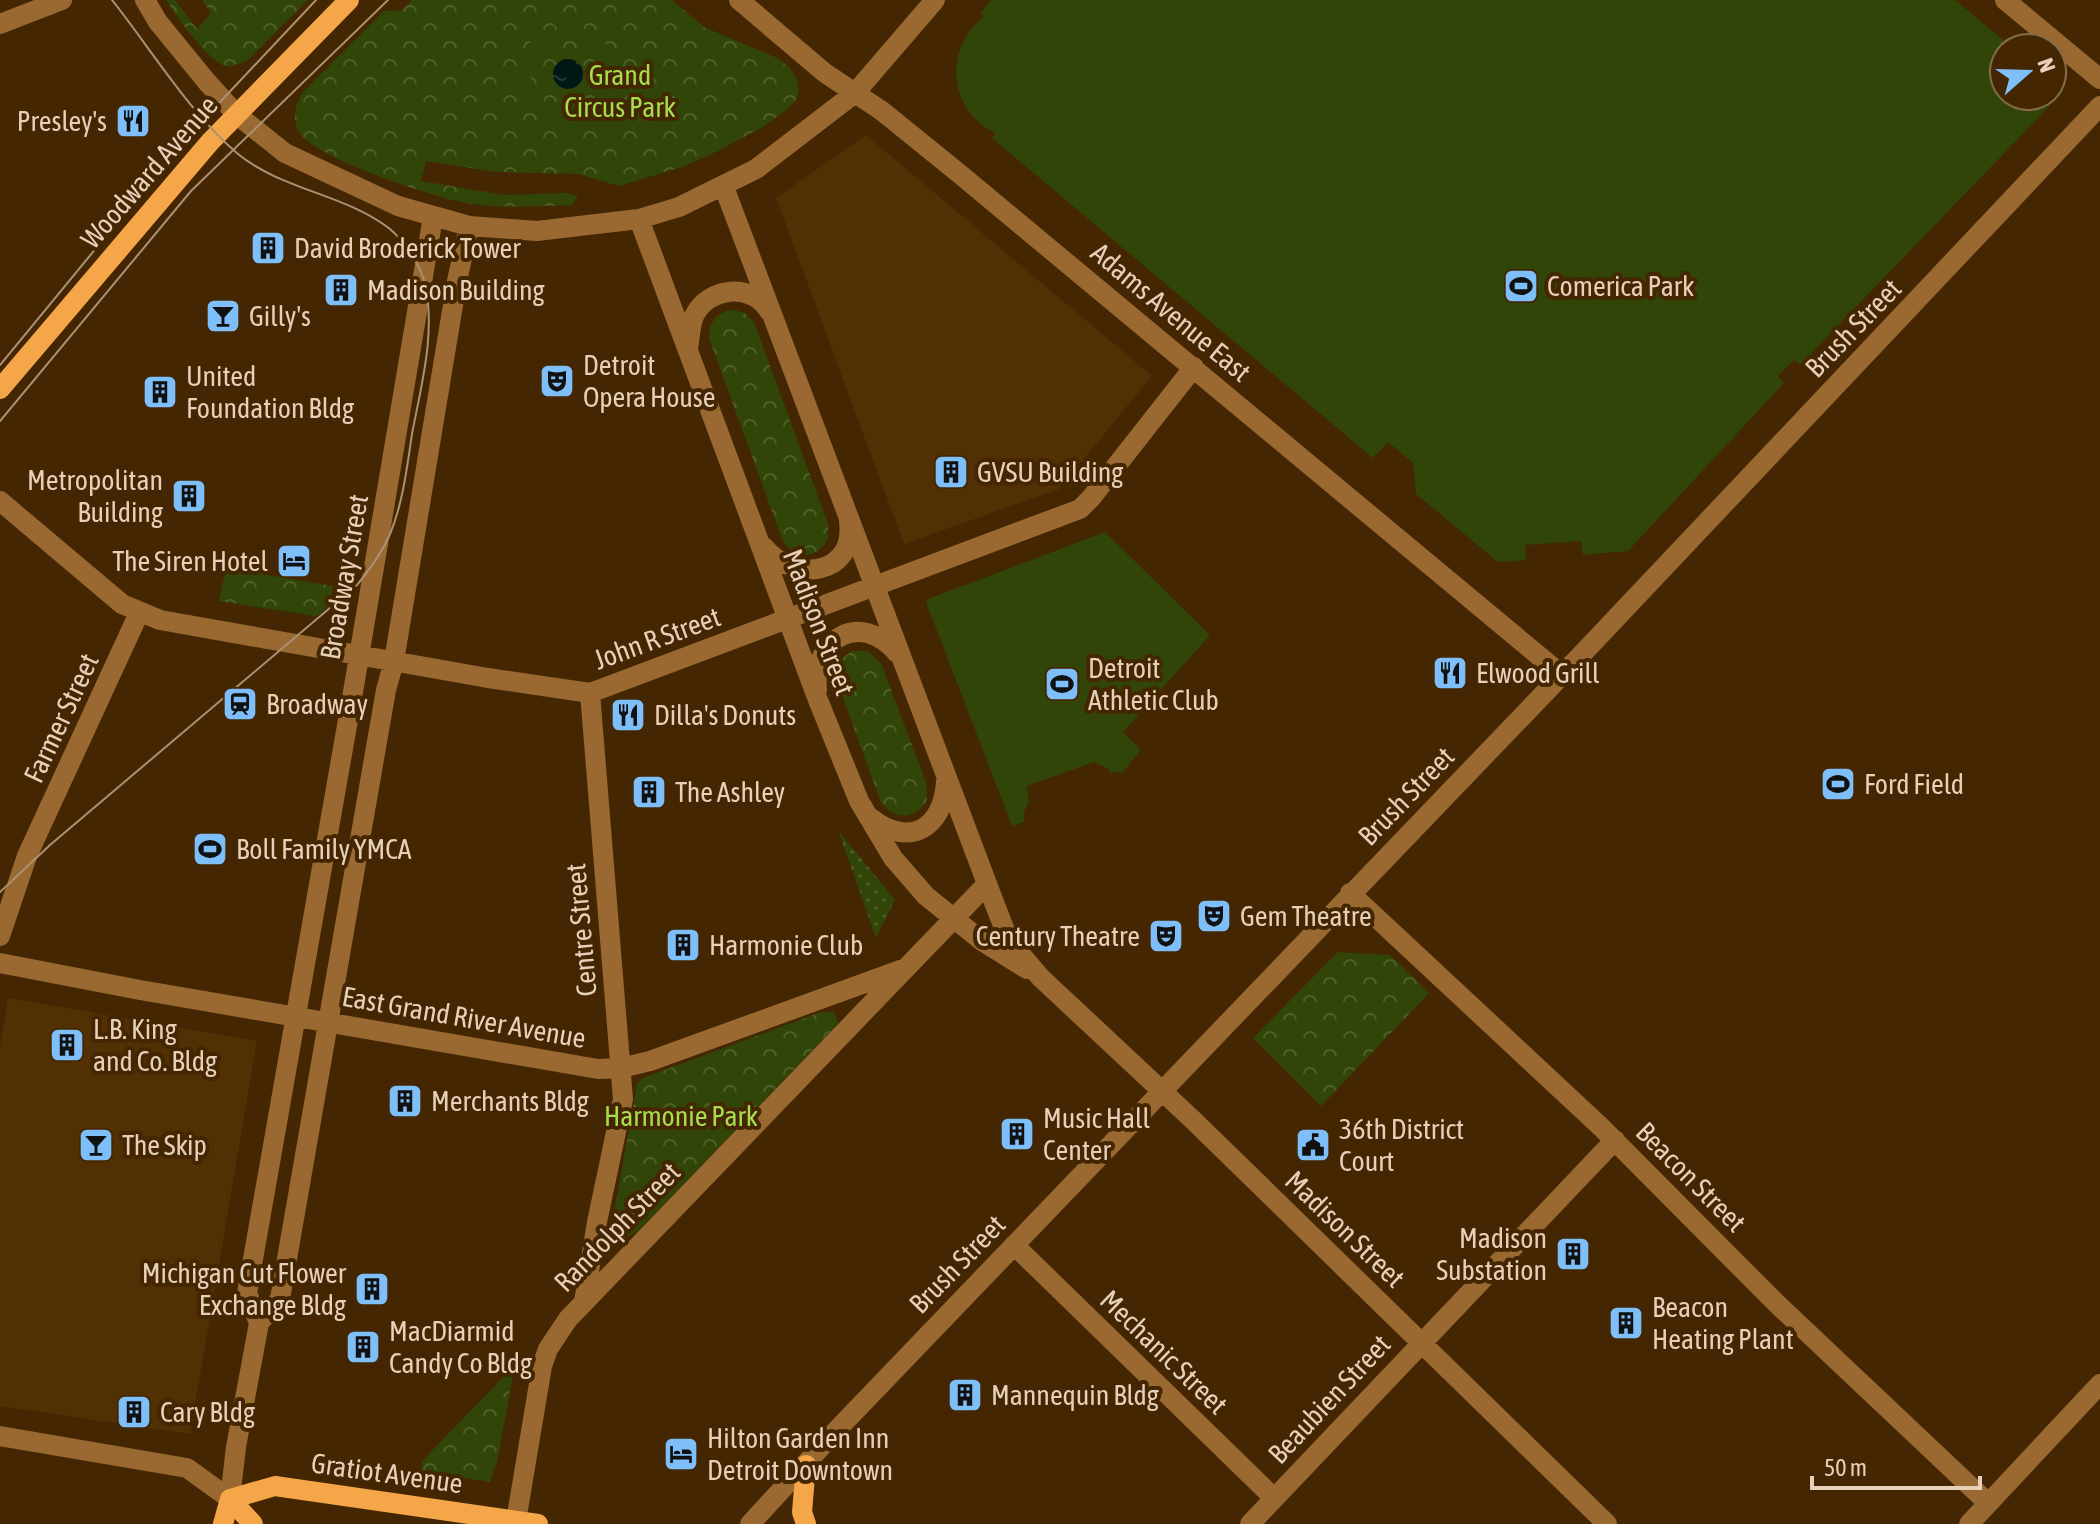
<svg xmlns="http://www.w3.org/2000/svg" width="2100" height="1524" font-family="'Asap Condensed',sans-serif">
	<defs>
		<pattern id="grass-dots" width="8" height="8" patternUnits="userSpaceOnUse" patternTransform="scale(2)"><rect width="8" height="8" fill="#304507"/><path d="M2 2h.1M6 6h.1" fill="none" stroke="#4e5f29" stroke-width="1.8" stroke-linecap="round"/></pattern>
		<pattern id="park-crowns" width="20" height="18" patternUnits="userSpaceOnUse" patternTransform="scale(2)"><rect width="20" height="18" fill="#304507"/><path d="M2 6a3 3 0 1 1 6 0M12 15a3 3 0 1 1 6 0" fill="none" stroke="#4e5f29"/></pattern>
		<pattern id="water-ripples" width="26" height="14" patternUnits="userSpaceOnUse" patternTransform="scale(2)"><rect width="26" height="14" fill="#011715"/><path d="M2 4q2-2 4 0t4 0M15 11q2-2 4 0t4 0" fill="none" stroke="#263835"/></pattern>
	</defs>
	<rect width="100%" height="100%" fill="#442702"/>
	<!-- built -->
	<path fill="#513003" d="M866 135 1152 376 1059 489 904 544 776 198Z
		M8 998 257 1041 190 1434 0 1406V1047Z"/>
	<!-- grass -->
	<path fill="url(#grass-dots)" d="M838 830 895 900 876 938Z"/>
	<!-- park -->
	<path fill="url(#park-crowns)" d="M166 0H175L197 29 211 13 202 0H308L247 61 229 67C206 61 180 20 166 0Z
		M412 0H672L704 27 777 58 788 66 797 79 799 89 796 100 788 109 761 128 718 151 682 167 619 186 578 174 496 172 426 161 421 181 505 195 567 193 578 196 572 205C538 206 502 209 467 203 435 198 323 160 302 136 291 123 294 104 304 91L384 11 402 10Z
		M734 310 745 313 754 322 828 524V539C817 560 793 560 782 539L709 338C709 321 718 311 734 310Z
		M226 568 333 586C331 600 329 610 315 616L219 601Z
		M852 651H867L881 663 927 785V800C915 821 892 821 880 800L836 678 840 660Z
		M1338 952 1390 955 1429 993 1321 1106 1253 1038Z
		M821 1012H834L838 1023 833 1029 638 1231 628 1237 616 1234 612 1225 637 1084 643 1078Z
		M515 1365 497 1462 490 1482 421 1471 423 1460Z"/>
	<!-- garden -->
	<path fill="#304507" d="M991 0H1955L2013 48H2004V96H2052V80L2064 91 1800 365 1794 360 1778 376 1784 383 1628 551 1583 555 1581 541 1525 545 1526 560 1498 562 1416 494 1413 463 1388 442 1373 458 992 138 995 133C948 110 943 48 984 17L981 13Z
		M567 24C595 29 609 41 616 68L603 69C599 50 588 40 569 36Z
		M554 25 556 38C543 44 537 51 531 64L520 63 531 40Z
		M519 75H530C534 97 549 110 571 110L575 121C544 122 523 106 519 75Z
		M616 79 607 102 588 118 584 106 594 98 603 80Z
		M1105 532 1210 635 1123 732 1141 750 1123 772 1109 773V769L1094 762 1027 786 1029 801 1024 812V822L1012 826 926 602 928 599Z"/>
	<!-- water -->
	<path fill="url(#water-ripples)" d="M553 74a15 15 0 1 1 30 0a15 15 0 1 1-30 0Z"/>
	<g fill="none" stroke-linecap="round" stroke-linejoin="round">
		<!-- minor -->
		<path stroke="#996931" stroke-width="20" d="M145 0 158 22 207 82 236 114 285 153 398 206 469 226 537 231 639 219 679 207 756 169 855 93 935 0
			M739 0 825 73 882 111 961 175 1562 675
			M2005 0 2100 79
			M0 24 62 0
			M724 187 995 905 1004 928 1017 950 1041 978 1193 1120 1607 1524
			M639 219 818 700 859 801 893 858 926 896 982 941 1027 969
			M688 348C690 338 690 326 694 316 708 287 752 282 769 311
			M0 501 122 604 160 620 488 678 590 693 1080 509 1091 498 1194 367
			M764 547C794 584 856 575 849 522
			M817 690C812 638 861 610 897 653
			M871 818C909 848 943 829 946 782
			M1350 893 1601 1127 1774 1301 1988 1503
			M0 936 27 856 139 613
			M0 963 140 990 598 1069 621 1068 650 1061 906 968
			M1014 1245 1274 1498
			M584 1302 597 1222 623 1099 590 693
			M259 1323 247 1293 354 686 433 217
			M0 1436 187 1468 230 1499 236 1447 259 1323 280 1299 386 690 394 661 457 281 469 226
			M516 1521 542 1366 548 1349 568 1319 987 884
			M750 1524 832 1435 1584 652 2100 106
			M1250 1524 1615 1140
			M1969 1524 2100 1384"/>
		<!-- major -->
		<path stroke="#f5a648" stroke-width="20" d="M0 389 210 142 349 0
			M806 1465 802 1512 806 1524
			M230 1499 275 1486 538 1524
			M230 1499 253 1524
			M223 1524 230 1499"/>
		<!-- tram -->
		<path stroke="#aa9174" stroke-width="2" d="M0 365 190 134 316 0
			M0 421 191 191 388 0
			M0 892 50 845 357 585C370 569 382 553 390 534 403 503 407 467 412 434 421 386 436 333 425 284 421 266 404 241 390 229 345 194 282 190 238 154 191 115 151 49 112 0"/>
	</g>
	<!-- icons -->
	<defs>
		<g id="restaurant-square" transform="scale(1.8)"><rect x="-9" y="-9" width="18" height="18" rx="4" fill="#7ebef9" stroke="#442702"/><path d="M-5-6h1v4h1v-4h1v4h1v-4h1v5L-1.5 .5V6h-2V.5L-5-1ZM5-6V6H3V1.5H1.5Q1.5-4 5-6Z" fill="#111"/></g>
		<g id="building-square" transform="scale(1.8)"><rect x="-9" y="-9" width="18" height="18" rx="4" fill="#7ebef9" stroke="#442702"/><path d="M-4-6H4V6H1V3H-1V6H-4ZM-2.5-4.3h1.7v1.8h-1.7ZM.8-4.3h1.7v1.8H.8ZM-2.5-1h1.7V.8h-1.7ZM.8-1h1.7V.8H.8Z" fill="#111"/></g>
		<g id="stadium-square" transform="scale(1.8)"><rect x="-9" y="-9" width="18" height="18" rx="4" fill="#7ebef9" stroke="#442702"/><path d="M0-5a6.5 5 0 1 0 0 10a6.5 5 0 1 0 0-10ZM-3.5-1.8h7v3.6h-7Z" fill="#111"/></g>
		<g id="bar-square" transform="scale(1.8)"><rect x="-9" y="-9" width="18" height="18" rx="4" fill="#7ebef9" stroke="#442702"/><path d="M-6-5H6L.8 .8V4.5H3.5V6h-7V4.5H-.8V.8Z" fill="#111"/></g>
		<g id="theatre-square" transform="scale(1.8)"><rect x="-9" y="-9" width="18" height="18" rx="4" fill="#7ebef9" stroke="#442702"/><path d="M-5-5.5Q0-4 5-5.5V0Q5 5 0 6Q-5 5-5 0ZM-3.3-2.5H-1v1.5H-3.3ZM1-2.5H3.3v1.5H1ZM-2.8 1Q0 5.5 2.8 1Z" fill="#111"/></g>
		<g id="hotel-square" transform="scale(1.8)"><rect x="-9" y="-9" width="18" height="18" rx="4" fill="#7ebef9" stroke="#442702"/><path d="M-6-4.5h1.5V1H6V5H4.5V3h-9V5H-6ZM-4 0a1.8 1.8 0 1 1 3.6 0ZM.5 0V-2.5h3Q6-2.5 6 0Z" fill="#111"/></g>
		<g id="station-square" transform="scale(1.8)"><rect x="-9" y="-9" width="18" height="18" rx="4" fill="#7ebef9" stroke="#442702"/><path d="M-3-6H3Q5-6 5-4V2Q5 4 3 4L4.5 6H3L1.5 4h-3L-3 6H-4.5L-3 4Q-5 4-5 2V-4Q-5-6-3-6ZM-3.5-4v3h7v-3ZM-3.5 1v1.5H-2V1ZM2 1v1.5H3.5V1Z" fill="#111"/></g>
		<g id="civic-square" transform="scale(1.8)"><rect x="-9" y="-9" width="18" height="18" rx="4" fill="#7ebef9" stroke="#442702"/><path d="M-.6-6.5H3V-4.5H.6V-3L4-1V1h2V6H-6V1h2V-1L-.6-3ZM-1.2 2.5V6h2.4V2.5Z" fill="#111"/></g>
	</defs>
	<g fill-rule="evenodd">
		<use href="#restaurant-square" x="133" y="121"/>
		<use href="#building-square" x="268" y="248"/>
		<use href="#stadium-square" x="1521" y="286"/>
		<use href="#building-square" x="341" y="290"/>
		<use href="#bar-square" x="223" y="316"/>
		<use href="#theatre-square" x="557" y="381"/>
		<use href="#building-square" x="160" y="392"/>
		<use href="#building-square" x="951" y="472"/>
		<use href="#building-square" x="189" y="496"/>
		<use href="#hotel-square" x="294" y="561"/>
		<use href="#restaurant-square" x="1450" y="673"/>
		<use href="#stadium-square" x="1062" y="684"/>
		<use href="#station-square" x="240" y="704"/>
		<use href="#restaurant-square" x="628" y="715"/>
		<use href="#stadium-square" x="1838" y="784"/>
		<use href="#building-square" x="649" y="792"/>
		<use href="#stadium-square" x="210" y="849"/>
		<use href="#theatre-square" x="1214" y="916"/>
		<use href="#theatre-square" x="1166" y="936"/>
		<use href="#building-square" x="683" y="945"/>
		<use href="#building-square" x="67" y="1045"/>
		<use href="#building-square" x="405" y="1101"/>
		<use href="#building-square" x="1017" y="1134"/>
		<use href="#bar-square" x="96" y="1145"/>
		<use href="#civic-square" x="1313" y="1145"/>
		<use href="#building-square" x="1573" y="1254"/>
		<use href="#building-square" x="372" y="1289"/>
		<use href="#building-square" x="1626" y="1323"/>
		<use href="#building-square" x="363" y="1347"/>
		<use href="#building-square" x="965" y="1395"/>
		<use href="#building-square" x="134" y="1412"/>
		<use href="#hotel-square" x="681" y="1454"/>
	</g>
	<g text-anchor="middle" dominant-baseline="central" stroke-width="8" stroke-linejoin="round" paint-order="stroke">
		<!-- park labels -->
		<g font-size="28" fill="#a6dd4e" stroke="#442702">
			<text x="620" y="75">Grand<tspan x="620" dy="32">Circus Park</tspan></text>
			<text x="681" y="1116">Harmonie Park</text>
		</g>
		<!-- poi labels -->
		<g font-size="28" fill="#e7d0b9" stroke="#442702" text-anchor="start">
			<text x="107" y="121" text-anchor="end">Presley's</text>
			<text x="294" y="248">David Broderick Tower</text>
			<text x="1547" y="286">Comerica Park</text>
			<text x="367" y="290">Madison Building</text>
			<text x="249" y="316">Gilly's</text>
			<text x="583" y="365">Detroit<tspan x="583" dy="32">Opera House</tspan></text>
			<text x="186" y="376">United<tspan x="186" dy="32">Foundation Bldg</tspan></text>
			<text x="977" y="472">GVSU Building</text>
			<text x="163" y="480" text-anchor="end">Metropolitan<tspan x="163" dy="32">Building</tspan></text>
			<text x="268" y="561" text-anchor="end">The Siren Hotel</text>
			<text x="1088" y="668">Detroit<tspan x="1088" dy="32">Athletic Club</tspan></text>
			<text x="1476" y="673">Elwood Grill</text>
			<text x="266" y="704">Broadway</text>
			<text x="654" y="715">Dilla's Donuts</text>
			<text x="1864" y="784">Ford Field</text>
			<text x="675" y="792">The Ashley</text>
			<text x="236" y="849">Boll Family YMCA</text>
			<text x="1240" y="916">Gem Theatre</text>
			<text x="1140" y="936" text-anchor="end">Century Theatre</text>
			<text x="709" y="945">Harmonie Club</text>
			<text x="93" y="1029">L.B. King<tspan x="93" dy="32">and Co. Bldg</tspan></text>
			<text x="431" y="1101">Merchants Bldg</text>
			<text x="1043" y="1118">Music Hall<tspan x="1043" dy="32">Center</tspan></text>
			<text x="1339" y="1129">36th District<tspan x="1339" dy="32">Court</tspan></text>
			<text x="122" y="1145">The Skip</text>
			<text x="1547" y="1238" text-anchor="end">Madison<tspan x="1547" dy="32">Substation</tspan></text>
			<text x="346" y="1273" text-anchor="end">Michigan Cut Flower<tspan x="346" dy="32">Exchange Bldg</tspan></text>
			<text x="1652" y="1307">Beacon<tspan x="1652" dy="32">Heating Plant</tspan></text>
			<text x="389" y="1331">MacDiarmid<tspan x="389" dy="32">Candy Co Bldg</tspan></text>
			<text x="991" y="1395">Mannequin Bldg</text>
			<text x="160" y="1412">Cary Bldg</text>
			<text x="707" y="1438">Hilton Garden Inn<tspan x="707" dy="32">Detroit Downtown</tspan></text>
		</g>
		<!-- street labels -->
		<g font-size="28" fill="#e7d0b9" stroke="#442702">
			<text transform="translate(149 172) rotate(-49)">Woodward Avenue</text>
			<text transform="translate(1171 312) rotate(40)">Adams Avenue East</text>
			<text transform="translate(1853 328) rotate(-46)">Brush Street</text>
			<text transform="translate(344 577) rotate(-80)">Broadway Street</text>
			<text transform="translate(819 622) rotate(69)">Madison Street</text>
			<text transform="translate(657 638) rotate(-20)">John R Street</text>
			<text transform="translate(61 718) rotate(-65)">Farmer Street</text>
			<text transform="translate(1406 796) rotate(-46)">Brush Street</text>
			<text transform="translate(581 930) rotate(-95)">Centre Street</text>
			<text transform="translate(464 1017) rotate(10)">East Grand River Avenue</text>
			<text transform="translate(1691 1177) rotate(45)">Beacon Street</text>
			<text transform="translate(617 1227) rotate(-46)">Randolph Street</text>
			<text transform="translate(1345 1229) rotate(44)">Madison Street</text>
			<text transform="translate(957 1264) rotate(-46)">Brush Street</text>
			<text transform="translate(1164 1352) rotate(44)">Mechanic Street</text>
			<text transform="translate(1329 1399) rotate(-47)">Beaubien Street</text>
			<text transform="translate(387 1473) rotate(8)">Gratiot Avenue</text>
		</g>
	</g>
	<!-- north arrow -->
	<g transform="translate(2028 72) rotate(70)"><circle r="38" fill="#442702" stroke="#856b4b" stroke-width="2"/>
	<path d="M0-6L14 30L0 20L-14 30Z" fill="#7ebef9"/>
	<text y="-12" font-size="22" font-weight="bold" text-anchor="middle" fill="#e7d0b9">N</text>
	</g>
	<!-- scale -->
	<path d="M1812 1476v12h168v-12" fill="none" stroke="#e7d0b9" stroke-width="4"/>
	<text x="1824" y="1476" font-size="24" fill="#e7d0b9" stroke="#442702" stroke-width="6" paint-order="stroke">50 m</text>
</svg>
